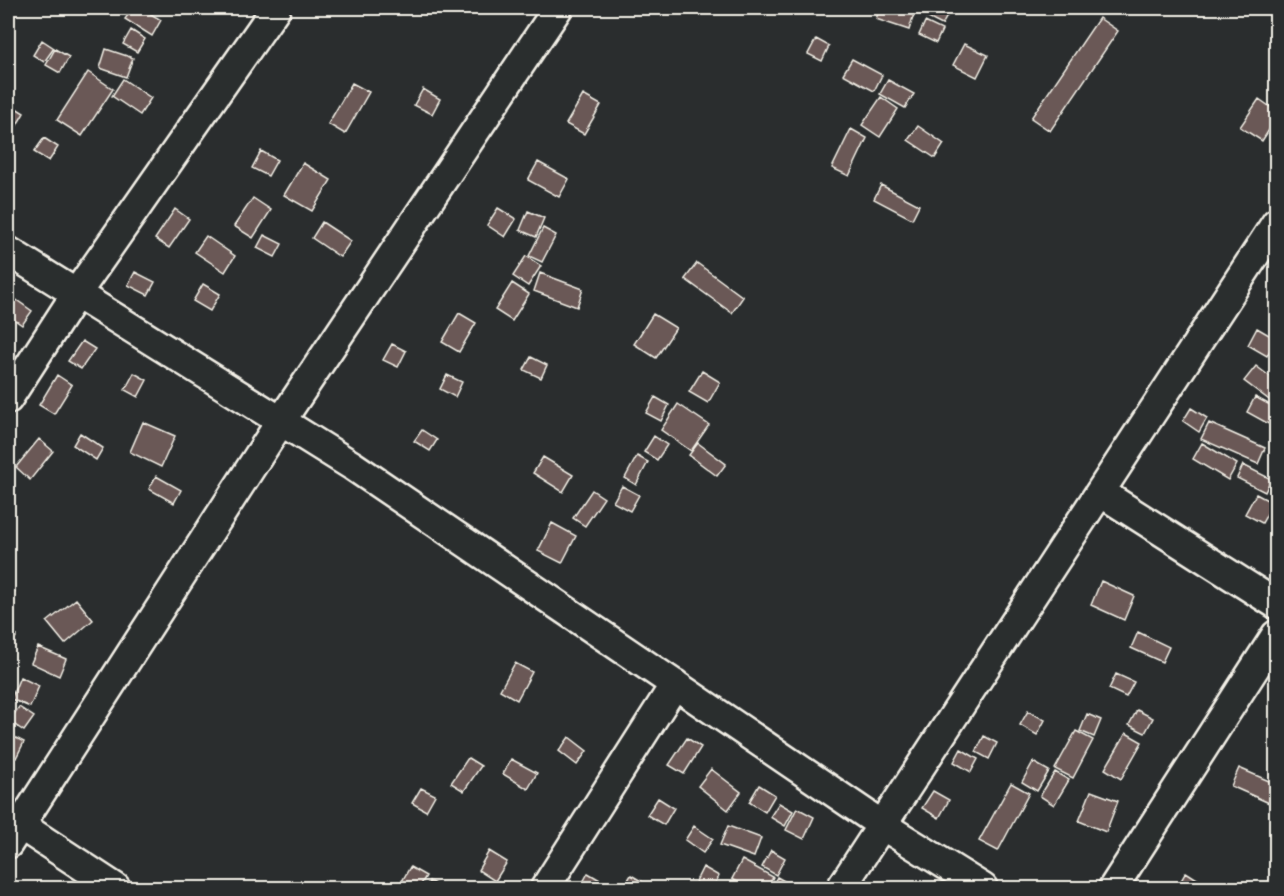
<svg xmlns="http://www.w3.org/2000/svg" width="1284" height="896" font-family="'Architects Daughter',sans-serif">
	<rect width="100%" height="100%" fill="#2a2d2e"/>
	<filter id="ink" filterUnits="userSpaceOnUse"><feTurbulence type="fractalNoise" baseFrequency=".0167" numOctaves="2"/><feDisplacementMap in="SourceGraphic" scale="12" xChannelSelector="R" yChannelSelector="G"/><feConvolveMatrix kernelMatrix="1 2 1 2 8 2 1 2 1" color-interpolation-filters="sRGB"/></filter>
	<g filter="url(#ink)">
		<!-- building -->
		<path fill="#6b5956" stroke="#f4f1e8" stroke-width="1.5" d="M133 8H141L161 20 152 36 125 19Z
			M880 8H895L914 14 909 30 876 19Z
			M931 8H948L951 9 942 25 926 17Z
			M959 8H974L970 14Z
			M1099 18 1118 31 1050 131 1031 118Z
			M925 22 942 30 936 43 919 35Z
			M131 30 145 39 137 52 123 44Z
			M816 39 829 46 822 61 808 54Z
			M42 40 54 48 44 62 33 55Z
			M964 44 988 55 977 77 953 65Z
			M55 49 69 57 60 73 46 65Z
			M106 49 133 58 126 77 100 68Z
			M852 59 882 75 874 91 843 74Z
			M88 72 113 89 82 136 57 120Z
			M123 79 151 98 140 115 112 96Z
			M888 80 914 94 905 108 880 94Z
			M352 83 369 92 345 134 328 124Z
			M423 89 440 99 432 114 414 105Z
			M583 95 601 105 584 134 566 124Z
			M881 97 898 109 880 137 862 125Z
			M1259 99 1276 111V119L1262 141 1240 127Z
			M8 103 24 113 10 137 8 135Z
			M918 126 944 144 935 158 908 140Z
			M851 129 867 138 849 176 832 168Z
			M44 138 58 147 49 161 34 152Z
			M261 151 277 160 268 176 252 168Z
			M538 162 569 179 559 197 528 180Z
			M303 163 331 180 312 211 284 195Z
			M881 185 919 205 912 219 874 199Z
			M253 198 271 210 253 238 234 226Z
			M498 208 516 219 505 237 487 225Z
			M175 209 189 219 169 248 155 239Z
			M528 211 544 218 536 237 520 230Z
			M322 222 351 241 340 257 312 238Z
			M543 228 556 235 542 262 529 256Z
			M264 235 282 244 275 257 257 248Z
			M206 236 235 256 225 272 195 252Z
			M526 256 541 266 528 286 513 276Z
			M697 263 743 297 732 313 685 279Z
			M135 272 155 282 148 295 128 285Z
			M540 273 583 289 577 307 534 291Z
			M512 283 529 294 512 321 495 310Z
			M203 284 220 294 210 311 193 301Z
			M8 294 32 311 22 325 8 315Z
			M459 313 476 323 459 352 442 342Z
			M653 314 676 328 656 358 634 344Z
			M1257 328 1276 339 1267 356 1248 345Z
			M82 341 95 349 81 369 68 361Z
			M392 344 406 351 398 367 383 360Z
			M531 357 547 365 541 378 524 370Z
			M1256 366 1276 381V405L1244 381Z
			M702 371 720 382 708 403 689 392Z
			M134 373 147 380 138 397 125 390Z
			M57 375 72 385 54 414 39 405Z
			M447 375 462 382 455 397 440 389Z
			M655 397 669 405 661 421 646 413Z
			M1255 397 1276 408V428L1247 412Z
			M678 404 709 425 691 451 661 430Z
			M1191 408 1207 418 1199 432 1183 421Z
			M143 422 175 436 161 467 130 452Z
			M1209 423 1265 448 1258 464 1201 439Z
			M422 430 437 440 430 451 414 441Z
			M80 433 103 448 96 460 73 445Z
			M654 436 667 445 657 460 644 452Z
			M39 439 53 451 30 480 16 467Z
			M698 443 726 464 717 476 689 455Z
			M1202 443 1237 464 1228 480 1193 459Z
			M637 456 648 462 636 485 625 478Z
			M543 457 573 475 563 492 533 473Z
			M1243 465 1271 479 1265 492 1237 478Z
			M156 476 181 490 174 503 149 489Z
			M622 486 639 495 630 511 613 502Z
			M592 490 604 498 585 526 573 518Z
			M1256 494 1273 503 1262 523 1245 514Z
			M552 523 576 536 562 563 538 551Z
			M1101 581 1134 596 1124 620 1091 605Z
			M8 588 15 592 8 603Z
			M76 599 93 620 65 644 47 622Z
			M8 625 17 636 8 645Z
			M1138 632 1169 647 1162 662 1131 648Z
			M38 647 66 659 59 676 31 663Z
			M515 663 532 672 517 700 500 690Z
			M1116 674 1134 682 1126 697 1109 689Z
			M20 677 39 686 30 707 11 699Z
			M19 707 34 717 24 731 9 721Z
			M1137 710 1153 718 1145 733 1129 725Z
			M1028 711 1045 720 1037 735 1020 725Z
			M1087 714 1101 720 1094 737 1080 731Z
			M1076 731 1093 740 1073 778 1055 769Z
			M1126 733 1142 742 1121 779 1105 769Z
			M8 734 24 742 16 758 8 753Z
			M984 736 997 743 989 759 976 752Z
			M569 737 587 751 577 765 559 751Z
			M687 738 701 747 684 774 669 765Z
			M961 749 978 759 971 772 954 762Z
			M468 758 481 766 464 791 451 783Z
			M511 759 537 773 528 789 503 774Z
			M1033 762 1049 771 1037 791 1022 782Z
			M1239 768 1276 784V806L1231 786Z
			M711 769 741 792 728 810 698 786Z
			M1055 772 1069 780 1054 805 1040 796Z
			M1011 783 1029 793 998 851 979 841Z
			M759 785 775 795 765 812 749 802Z
			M421 788 435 795 426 811 412 803Z
			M933 791 949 800 939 818 922 808Z
			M1091 791 1118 801 1106 832 1079 821Z
			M658 798 674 808 664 825 647 815Z
			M779 803 793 811 785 826 770 817Z
			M797 808 814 817 804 839 786 830Z
			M694 826 713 839 703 853 685 840Z
			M728 826 761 838 754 857 720 845Z
			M771 850 785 858 776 875 762 867Z
			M489 851 507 862 495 881 478 870Z
			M742 860 773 877 767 888H749L732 879Z
			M410 867 426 876 419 888H407L400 885Z
			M703 867 719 876 713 888H705L695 883Z
			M1186 872 1205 884 1202 888H1182L1178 886Z
			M588 873 612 887 611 888H580Z
			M631 875 648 885 646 888H623Z
			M777 877 793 886 791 888H771Z
			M429 881 443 888H426Z"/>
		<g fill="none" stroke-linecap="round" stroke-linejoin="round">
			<!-- minor casing -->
			<g stroke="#f4f1e8" stroke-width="33">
				<path id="minor" d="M8 251 353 466 882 825 983 888
					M8 399 76 294 276 8
					M1100 492 1276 604
					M8 817 116 888
					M8 844 281 421 558 8
					M545 888 675 684
					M841 888 1276 223
					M1113 888 1276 635"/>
			</g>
			<!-- minor -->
			<use href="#minor" stroke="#2a2d2e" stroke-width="28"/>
		</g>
	</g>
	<!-- margin -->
	<rect width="1284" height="896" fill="none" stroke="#2a2d2e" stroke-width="30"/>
	<rect x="15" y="15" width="1254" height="866" fill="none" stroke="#f4f1e8" stroke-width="2" filter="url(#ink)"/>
</svg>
